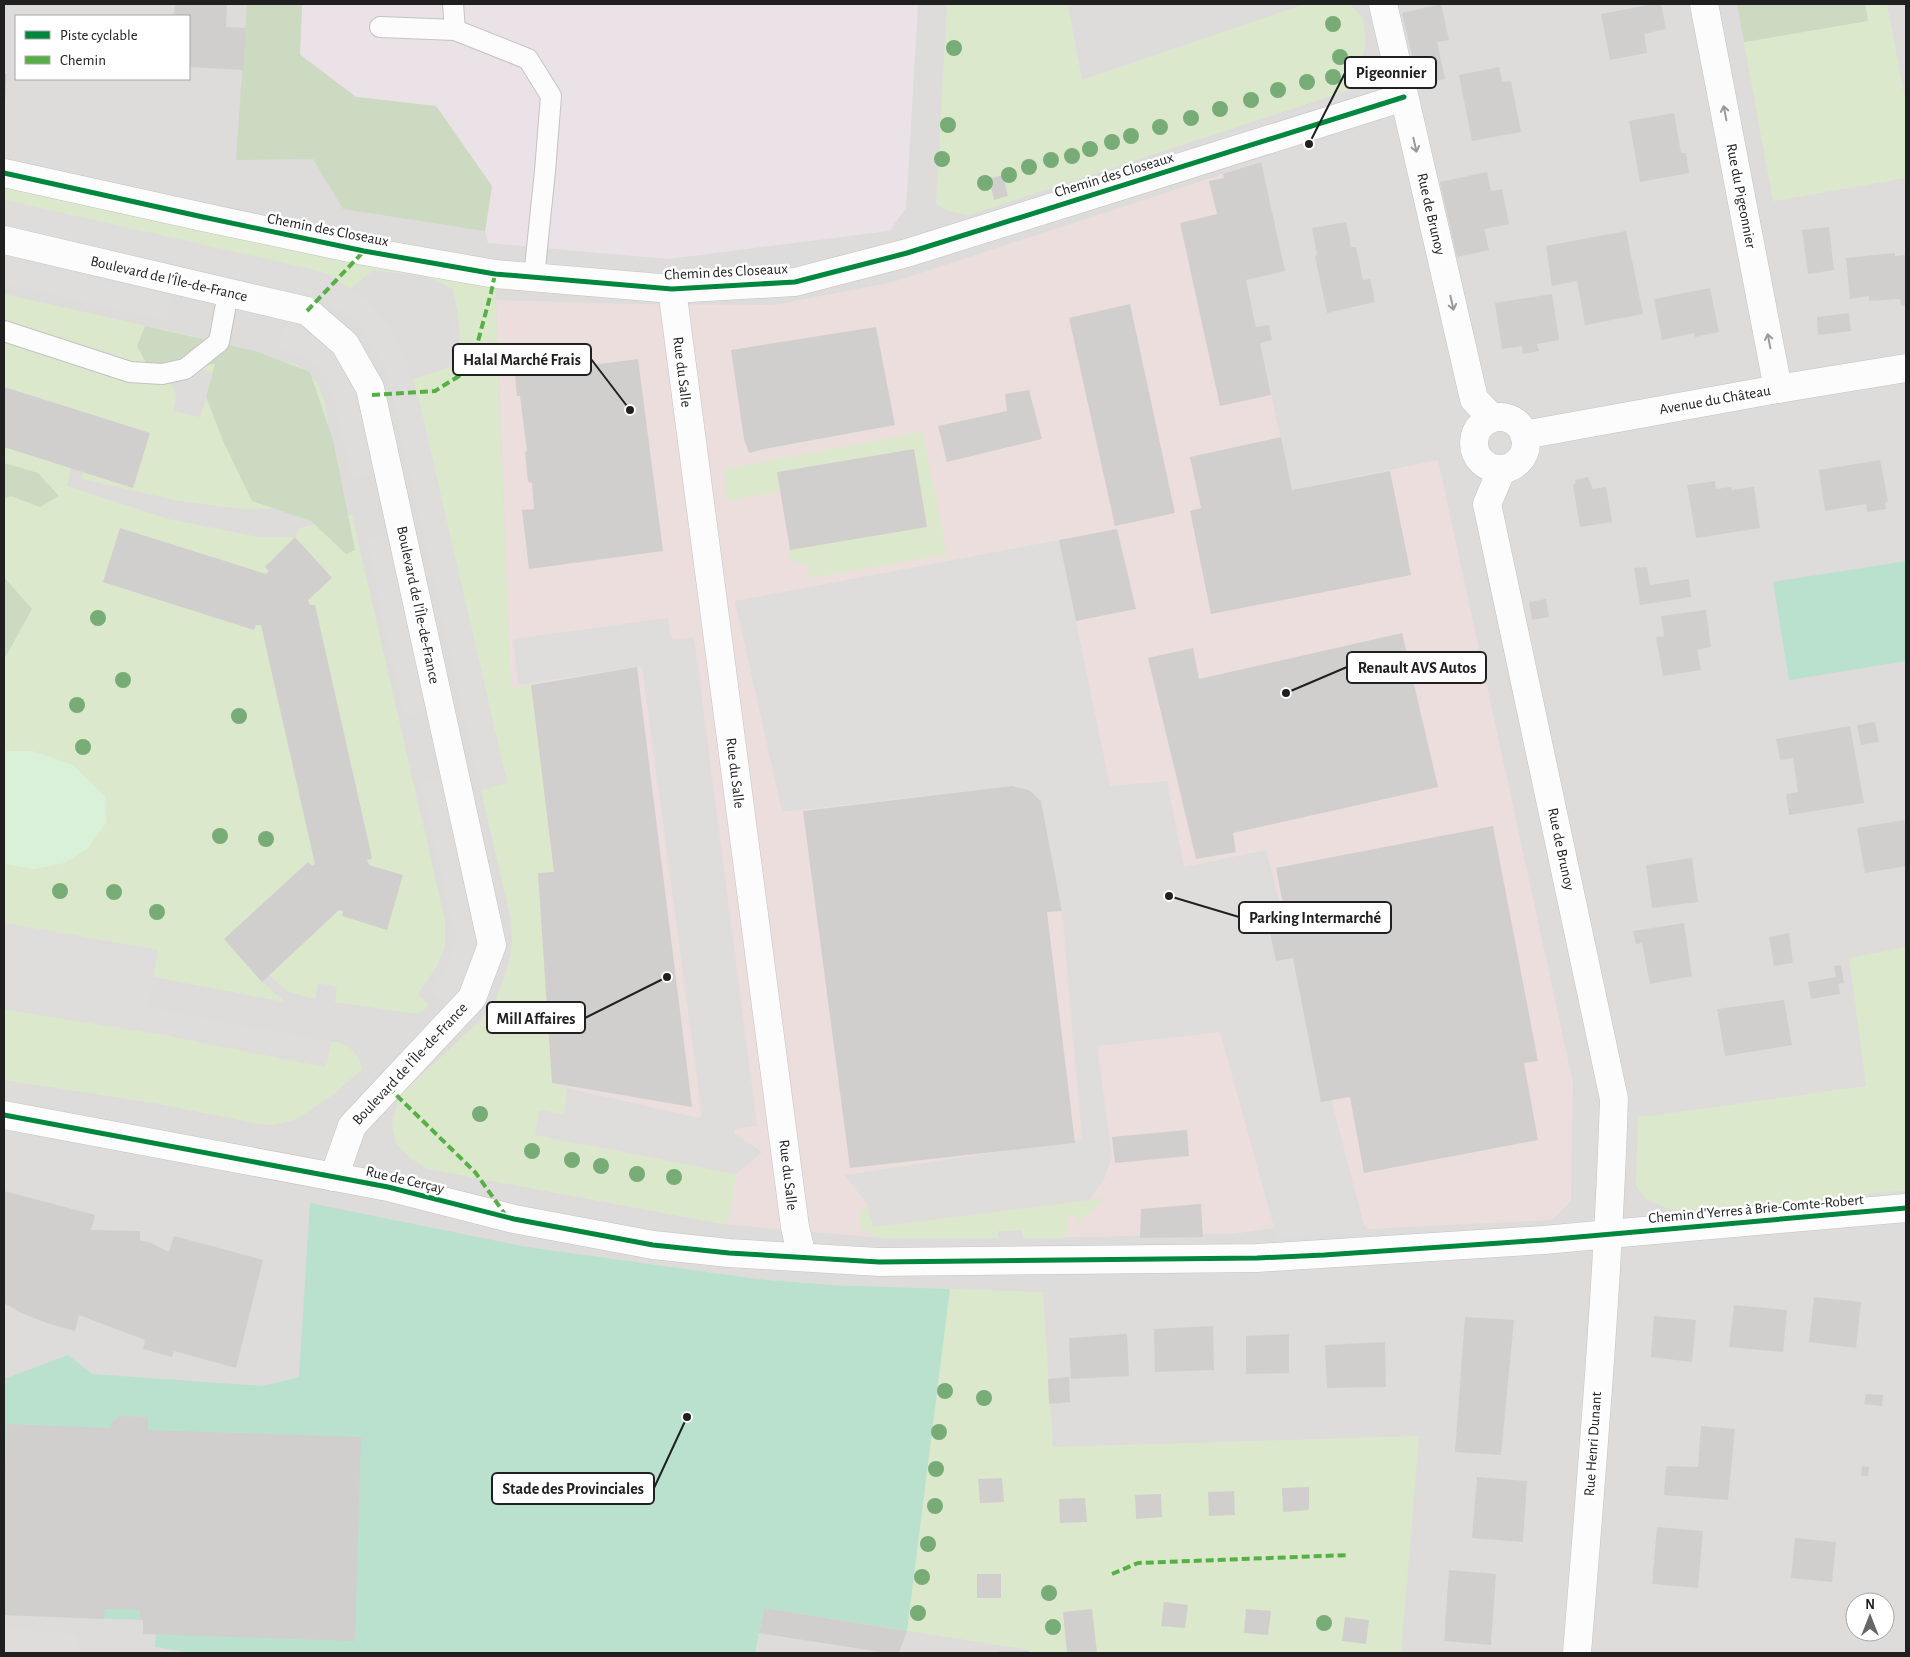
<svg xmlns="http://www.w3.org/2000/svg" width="1910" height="1657" font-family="'Alegreya Sans',sans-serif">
	<rect width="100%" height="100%" fill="#eeecea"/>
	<!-- residential -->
	<path fill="#dddcdb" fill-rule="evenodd" d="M4 4H1906V1653H4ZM16 16H189V79H16ZM1855 1602H1885V1632H1855Z"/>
	<!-- commercial -->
	<path fill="#ebdedd" d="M1223 174 1292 490 1438 460 1573 1083 1571 1201 1552 1220 1368 1229 1353 1216 1232 1234 1023 1238 1022 1230 998 1231V1238H881L723 1224 531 1188 552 1083 538 873 531 685 511 689 496 300 628 304 774 305 893 282Z"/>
	<!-- industrial -->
	<path fill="#ebe2e8" d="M302 4H918L906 208 889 231 668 259 488 243 485 231 492 186 436 106 356 97 300 54Z"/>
	<!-- grass -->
	<path fill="#dce8cc" d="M947 4H1068L1082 80 1305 4H1350L1363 18 1366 43 1358 73 1350 81 1356 88 969 215 947 211 936 203Z
		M1865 4H1887L1906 104V178L1773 201 1744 42 1868 21Z
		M4 184 495 288 511 688 531 685 554 872 538 874 552 1082 567 1088 564 1114 535 1135 736 1174 729 1221 723 1224 427 1169 412 1159 396 1144 392 1124 400 1095 480 1021 496 1000 507 970 512 945 511 920 481 790 507 782 420 405 412 379 451 367C466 342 458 317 453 289L425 276 373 270 350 289 330 275 315 270 4 200Z
		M4 294 196 337 200 345 180 363 141 364 4 320Z
		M4 341 153 385 168 382C179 393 176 397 173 411L200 417 215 374 197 368 226 347 297 365 317 382 325 403 338 494 302 506 247 510 175 500 82 479 83 472 133 488 150 433 4 387Z
		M923 432 947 554 810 578 808 566 790 560V550L927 527 914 449 777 472 780 491 727 501 724 469Z
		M4 447 71 468 67 486 168 519 258 537H295L300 528 352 515 445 921V947L437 966 418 994 429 1005 423 1011 417 1014 335 1002 337 987 318 983 315 999 289 992 269 975 339 910 343 911 342 916 402 875 369 865 367 860 372 858 315 605H310L308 600 332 577 295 538 265 567 269 571 266 574 103 582 254 630 256 625H261L315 864 312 866 308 863 224 939 262 982 285 1002 153 977 158 950 4 923Z
		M1906 947V1190L1703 1211 1668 1209 1646 1199 1636 1186 1638 1116H1650L1866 1086 1849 958Z
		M4 1009 170 1036 325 1067 331 1042C347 1041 359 1054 362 1069L334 1094 295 1120 273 1125 260 1124 153 1103 4 1080Z
		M1105 1198 1076 1224V1216H1067V1230L1069 1231 1063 1238H1023L1022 1230 998 1231V1238H881C873 1235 869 1230 861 1230L859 1217 867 1204 873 1227Z
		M757 1279 831 1285 1043 1292 1053 1447 1419 1436 1401 1653H1029V1650L764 1608 755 1653Z"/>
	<!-- forest -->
	<path fill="#cbdac1" d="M247 4H302L300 55 356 97 436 106 492 186 485 231 343 209 313 159 236 160Z
		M1737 4H1865L1868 21 1744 42Z
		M145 326 255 351 310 372 333 440 355 550 346 554 311 521 252 501 224 443 206 397 215 364 149 368 137 346Z
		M4 463 38 473 59 496 40 507 11 496 4 499Z
		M4 577 32 609 6 656 4 657Z"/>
	<!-- park -->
	<path fill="#daf1d9" d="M8 751H32L73 765 105 796 106 823 87 849 64 863 34 869 4 864V752Z"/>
	<!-- pitch -->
	<path fill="#b9e1ce" d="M1906 561V661L1789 680 1773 582Z
		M310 1203 527 1247 757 1279 831 1285 950 1289 907 1631 764 1608 755 1653H192L155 1647 156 1634H143V1620L4 1615V1379L68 1355 92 1374 263 1386 299 1377Z"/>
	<!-- parking -->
	<path fill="#dedddc" d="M4 200 315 270 330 275 367 301 392 329 406 362 420 405 507 783 481 790 386 369 358 322 337 307 315 296 4 226Z
		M4 258 172 296 166 321 4 283Z
		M286 322 313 331 352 370 377 474 352 479 334 401 328 383 318 366 302 355 278 347Z
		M392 535 430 710 404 716 366 540Z
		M1059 540 1110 786 1167 781 1184 867 1266 850 1366 1233 1277 1238 1220 1032 1097 1046 1112 1157 1104 1179 1089 1200 873 1227 867 1204 845 1175 1082 1139 1062 911 1041 801 1029 790 1012 786 782 812 735 601Z
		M668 618 670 636 674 640 694 637 757 1126 735 1129 734 1132 736 1135 762 1152 736 1174 535 1135 539 1110 564 1114 567 1088 699 1118 702 1116 642 666 518 685 513 639Z
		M445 778 480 945 465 988 447 1008 429 989 445 972 455 944V933L421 783Z
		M4 923 158 950 148 1008 331 1042 326 1067 170 1036 4 1009Z
		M4 1628 78 1635 77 1653H4Z"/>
	<!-- building -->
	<path fill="#d1cfcd" d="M175 4H227L226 27 246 28 243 70 189 67V16H174Z
		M1441 4 1449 40 1437 42 1445 79 1419 85 1402 13Z
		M1653 4H1661L1666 29 1644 34 1647 53 1610 60 1601 14Z
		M1499 67 1502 82 1511 81 1521 132 1472 141 1459 75Z
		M4 73 7 74 5 103H4Z
		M1674 113 1681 153H1686L1689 173 1640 182 1629 121Z
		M1261 162 1285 271 1246 280 1256 327 1269 325 1272 340 1260 343 1271 395 1220 406 1180 223 1217 214 1209 181 1224 178 1223 174Z
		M1487 172 1491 191 1502 189 1509 224 1484 229 1489 250 1457 257 1440 182Z
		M1003 175 1008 196 994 200 989 179Z
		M1346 222 1351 247H1356L1363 280 1370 279 1375 302 1327 313 1315 256 1317 255 1312 228Z
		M1829 227 1834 270 1808 274 1802 230Z
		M1626 231 1643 314 1585 325 1577 281 1552 286 1546 246Z
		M1895 253V256L1906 255V305L1901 306 1900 299 1869 301V296L1850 299 1846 258Z
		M1710 288 1719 332 1695 337 1694 333 1662 340 1654 299Z
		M1552 294 1559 340 1537 344 1539 351 1523 354 1522 346 1502 349 1495 303Z
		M1130 304 1175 513 1115 526 1069 318Z
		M1849 313 1851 331 1818 335 1817 317Z
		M876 327 895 425 764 449 749 453 744 439 731 350Z
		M638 359 663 551 529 569 522 510 534 509 532 483 528 482 525 452 527 451 520 396H517L515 375Z
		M4 387 150 433 133 488 4 447Z
		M1029 390 1042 439 947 462 938 426 1007 411 1005 394Z
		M1281 437 1292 490 1390 471 1411 575 1211 614 1190 511 1201 508 1190 457Z
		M914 449 927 527 790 550 777 472Z
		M1880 460 1888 501 1885 503 1886 509 1867 512 1866 504 1825 511 1819 470Z
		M1588 477 1593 489 1606 487 1612 522 1580 527 1573 485 1576 483 1575 480Z
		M1715 481 1716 489 1731 487 1732 490 1754 487 1760 528 1696 538 1687 485Z
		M120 528 266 574 269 571 265 567 295 537 332 578 308 600 310 605H315L372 858 367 860 369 865 403 875 387 930 342 916 343 911 339 910 262 982 224 939 308 862 312 866 315 864 261 625H256L254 630 103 582Z
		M1117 529 1136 609 1076 621 1059 540Z
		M1647 567 1650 585 1689 579 1691 597 1640 605 1634 568Z
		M1546 599 1549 617 1532 620 1529 602Z
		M1706 610 1711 647 1697 650 1701 670 1663 676 1656 637 1664 636 1661 616Z
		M1402 633 1438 787 1233 833 1236 852 1196 859 1148 658 1193 648 1199 679Z
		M637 667 692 1107 552 1083 538 873 554 872 531 685Z
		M1875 722 1879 742 1861 745 1857 725Z
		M1850 726 1864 803 1789 815 1786 794 1798 792 1793 758 1780 760 1776 739Z
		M1012 786 1029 790 1041 801 1062 911 1047 912 1075 1143 850 1168 803 811Z
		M1904 820 1906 831V866L1865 873 1857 828Z
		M1493 826 1538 1061 1524 1063 1538 1140 1364 1173 1350 1097 1321 1102 1293 958 1276 961 1269 928 1287 925 1276 868Z
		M1692 858 1698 902 1652 908 1646 865Z
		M1684 923 1692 976 1650 984 1642 943 1636 944 1633 931Z
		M1789 933 1793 963 1774 966 1769 937Z
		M1841 965 1844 983 1838 984 1840 994 1811 999 1808 982 1836 977 1834 966Z
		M1784 1000 1792 1045 1725 1056 1717 1009Z
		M1187 1130 1189 1156 1115 1163 1112 1137Z
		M4 1191 95 1215 91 1230 140 1231V1240L151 1243 169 1252 174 1236 263 1260 236 1368 174 1351 172 1357 143 1349 145 1340 79 1315 75 1331 47 1323 21 1313 4 1303Z
		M1201 1204 1203 1237 1140 1238 1141 1209Z
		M1814 1297 1861 1302 1856 1348 1809 1342Z
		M1734 1305 1787 1310 1783 1352 1729 1347Z
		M1654 1316 1696 1320 1692 1362 1651 1357Z
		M1465 1317 1514 1320 1501 1455 1455 1452Z
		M1213 1326 1214 1370 1155 1372 1154 1329Z
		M1127 1334 1129 1376 1071 1379 1069 1338Z
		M1289 1334V1373L1246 1374V1336Z
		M1385 1342 1386 1387 1327 1388 1325 1345Z
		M1069 1377 1070 1402 1049 1404 1048 1379Z
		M1866 1394 1883 1395 1882 1406 1864 1404Z
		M120 1416 148 1417V1430L361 1437 355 1641 143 1634V1620H140V1610L105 1609 104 1619 4 1615V1499L7 1424 111 1428V1423Z
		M1701 1426 1735 1429 1728 1500 1664 1495 1666 1466 1698 1467Z
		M1862 1466 1869 1467 1868 1476H1861Z
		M1477 1477 1527 1481 1523 1542 1472 1538Z
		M1002 1478 1004 1502 980 1503 978 1479Z
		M1309 1487V1510L1283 1512 1282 1488Z
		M1234 1491 1235 1515 1209 1516 1208 1492Z
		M1161 1494 1162 1517 1136 1519 1135 1495Z
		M1085 1498 1087 1522 1060 1523 1059 1499Z
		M1657 1527 1703 1531 1698 1588 1652 1584Z
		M1795 1538 1836 1542 1832 1582 1791 1578Z
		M1449 1570 1496 1574 1491 1645 1444 1641Z
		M977 1574H1001V1598H977Z
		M1164 1602 1188 1605 1185 1628 1161 1626Z
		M764 1608 907 1631 899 1653H887L759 1633Z
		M1092 1609 1097 1653H1067L1063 1612Z
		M1246 1609 1271 1611 1268 1635 1244 1633Z
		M1345 1617 1369 1620 1366 1644 1342 1641Z
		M999 1651H1029V1653H999Z"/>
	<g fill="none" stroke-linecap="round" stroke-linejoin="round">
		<!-- service casing -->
		<g stroke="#c4c3c2" stroke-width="22">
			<path id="service" d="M453 4 455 30
				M380 27 455 30 528 59 551 96 545 171 534 277
				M4 331 130 372 162 374 185 369 219 342 228 293"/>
		</g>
		<!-- minor casing -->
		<g stroke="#c4c3c2" stroke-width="29">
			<path id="minor" d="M4 173 203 217 364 251 495 274 672 289 795 282 907 253 1404 97
				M4 240 307 311 345 344 370 388 492 945 472 998 352 1126 334 1177
				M672 289 795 1227 802 1257
				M1778 389 1906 368
				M1609 1234 1906 1208"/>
		</g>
		<!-- tertiary casing -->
		<g stroke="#c4c3c2" stroke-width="29">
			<path id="tertiary" d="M1383 4 1474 399 1492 418
				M1474 443a26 26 0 1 1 52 0a26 26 0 1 1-52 0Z
				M1524 435 1778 389 1704 4
				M1502 469 1487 504 1614 1099C1608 1284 1592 1469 1577 1653
				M4 1115 388 1187 514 1219 653 1245 729 1253 879 1262 1257 1258 1544 1240 1609 1234"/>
		</g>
		<!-- service -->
		<use href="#service" stroke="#fcfcfc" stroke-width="20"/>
		<!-- minor -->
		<use href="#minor" stroke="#fcfcfc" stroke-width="28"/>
		<!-- tertiary -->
		<use href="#tertiary" stroke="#fcfcfc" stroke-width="28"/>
		<!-- quiet -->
		<path stroke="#55b145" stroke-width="4" stroke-dasharray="8 4" stroke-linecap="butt" d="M307 311 364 251
			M372 395 435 391 459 376 477 345 491 293 495 274
			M388 1087 475 1172 507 1217
			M1112 1574 1138 1563 1349 1555"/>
		<!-- cycleway casing -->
		<g stroke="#fff" stroke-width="8">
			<path id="cycleway" d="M4 173 203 217 364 251 495 274 672 289 795 282 907 253 1404 97
				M4 1115 388 1187 514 1219 653 1245 729 1253 879 1262 1257 1258 1324 1255 1544 1240 1906 1208"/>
		</g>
		<!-- cycleway -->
		<use href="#cycleway" stroke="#00873e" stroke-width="5"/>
	</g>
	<!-- trees -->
	<g fill="#77ac77">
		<circle cx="1333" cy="24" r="8"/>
		<circle cx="954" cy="48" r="8"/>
		<circle cx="1340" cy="57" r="8"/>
		<circle cx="1333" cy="77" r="8"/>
		<circle cx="1307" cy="82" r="8"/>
		<circle cx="1278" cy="90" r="8"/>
		<circle cx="1251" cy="100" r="8"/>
		<circle cx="1220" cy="109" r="8"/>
		<circle cx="1191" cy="118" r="8"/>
		<circle cx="948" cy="125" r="8"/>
		<circle cx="1160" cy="127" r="8"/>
		<circle cx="1131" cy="136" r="8"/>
		<circle cx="1112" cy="142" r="8"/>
		<circle cx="1090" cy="149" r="8"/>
		<circle cx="1072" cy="156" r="8"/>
		<circle cx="942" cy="159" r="8"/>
		<circle cx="1051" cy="160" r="8"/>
		<circle cx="1029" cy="167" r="8"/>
		<circle cx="1009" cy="175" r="8"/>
		<circle cx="985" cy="183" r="8"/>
		<circle cx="98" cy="618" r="8"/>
		<circle cx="123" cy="680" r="8"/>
		<circle cx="77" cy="705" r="8"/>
		<circle cx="239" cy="716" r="8"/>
		<circle cx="83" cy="747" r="8"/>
		<circle cx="220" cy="836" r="8"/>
		<circle cx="266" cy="839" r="8"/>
		<circle cx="60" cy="891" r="8"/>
		<circle cx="114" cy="892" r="8"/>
		<circle cx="157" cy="912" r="8"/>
		<circle cx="480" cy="1114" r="8"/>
		<circle cx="532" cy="1151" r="8"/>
		<circle cx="572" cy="1160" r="8"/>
		<circle cx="601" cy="1166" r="8"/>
		<circle cx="637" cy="1174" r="8"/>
		<circle cx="674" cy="1177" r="8"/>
		<circle cx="945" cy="1391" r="8"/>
		<circle cx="984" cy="1398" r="8"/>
		<circle cx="939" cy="1432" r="8"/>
		<circle cx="936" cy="1469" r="8"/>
		<circle cx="935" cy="1506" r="8"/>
		<circle cx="928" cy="1544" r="8"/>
		<circle cx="922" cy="1577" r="8"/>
		<circle cx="1049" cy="1593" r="8"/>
		<circle cx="918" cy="1613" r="8"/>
		<circle cx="1324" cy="1623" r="8"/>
		<circle cx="1053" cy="1627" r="8"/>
	</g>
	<!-- one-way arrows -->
	<defs><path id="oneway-shaft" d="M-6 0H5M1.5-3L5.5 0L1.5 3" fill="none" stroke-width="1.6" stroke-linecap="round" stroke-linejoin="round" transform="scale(1.25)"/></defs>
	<g stroke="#999">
		<use href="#oneway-shaft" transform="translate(1725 113) rotate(-101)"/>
		<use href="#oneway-shaft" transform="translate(1415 145) rotate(77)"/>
		<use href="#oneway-shaft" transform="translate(1452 303) rotate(77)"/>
		<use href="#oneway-shaft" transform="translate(1769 341) rotate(-101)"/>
	</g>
	<g text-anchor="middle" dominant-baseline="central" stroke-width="5" stroke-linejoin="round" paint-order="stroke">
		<!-- street labels -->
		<g font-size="15" fill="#202020" stroke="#fff">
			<text transform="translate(1114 175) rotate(-17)">Chemin des Closeaux</text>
			<text transform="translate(1741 196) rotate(79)">Rue du Pigeonnier</text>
			<text transform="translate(1431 214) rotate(77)">Rue de Brunoy</text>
			<text transform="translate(328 230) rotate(11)">Chemin des Closeaux</text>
			<text transform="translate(726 272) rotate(-3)">Chemin des Closeaux</text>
			<text transform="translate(169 279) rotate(13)">Boulevard de l'Île-de-France</text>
			<text transform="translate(682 372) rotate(83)">Rue du Salle</text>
			<text transform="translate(1715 400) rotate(-10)">Avenue du Château</text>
			<text transform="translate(418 605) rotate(78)">Boulevard de l'Île-de-France</text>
			<text transform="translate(735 773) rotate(83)">Rue du Salle</text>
			<text transform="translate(1561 849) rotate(78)">Rue de Brunoy</text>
			<text transform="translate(410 1064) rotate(-47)">Boulevard de l'Île-de-France</text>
			<text transform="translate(788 1175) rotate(83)">Rue du Salle</text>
			<text transform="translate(405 1180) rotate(13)">Rue de Cerçay</text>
			<text transform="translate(1756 1209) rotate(-5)">Chemin d'Yerres à Brie-Comte-Robert</text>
			<text transform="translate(1593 1444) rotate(-86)">Rue Henri Dunant</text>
		</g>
	</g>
	<!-- callouts -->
	<path fill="none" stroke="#202020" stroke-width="2" d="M1309 144L1345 73M630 410L591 359M1286 693L1347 667M1169 896L1239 917M667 977L585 1018M687 1417L654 1488"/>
	<g fill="#202020" stroke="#fff" stroke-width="2">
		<circle cx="1309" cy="144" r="5"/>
		<circle cx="630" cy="410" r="5"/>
		<circle cx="1286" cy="693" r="5"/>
		<circle cx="1169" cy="896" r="5"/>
		<circle cx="667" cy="977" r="5"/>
		<circle cx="687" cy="1417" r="5"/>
	</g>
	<g fill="#fff" stroke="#202020" stroke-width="2">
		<rect x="1345" y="57" width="91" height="31" rx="5"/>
		<rect x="453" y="344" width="138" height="31" rx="5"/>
		<rect x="1347" y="652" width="139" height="31" rx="5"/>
		<rect x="1239" y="902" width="152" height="31" rx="5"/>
		<rect x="487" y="1002" width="98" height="31" rx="5"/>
		<rect x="492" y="1473" width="162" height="31" rx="5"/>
	</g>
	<g font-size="16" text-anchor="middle" font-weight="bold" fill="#202020">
		<text x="1391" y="78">Pigeonnier</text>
		<text x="522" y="365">Halal Marché Frais</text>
		<text x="1417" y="673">Renault AVS Autos</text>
		<text x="1315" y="923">Parking Intermarché</text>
		<text x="536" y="1024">Mill Affaires</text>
		<text x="573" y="1494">Stade des Provinciales</text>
	</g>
	<!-- border -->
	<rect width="1910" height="1657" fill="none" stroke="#202020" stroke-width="10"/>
	<!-- legend -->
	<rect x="15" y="15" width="175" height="65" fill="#ffffff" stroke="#a6a6a6"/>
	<rect x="25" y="31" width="25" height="8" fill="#00873e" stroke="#a6a6a6"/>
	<text x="60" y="40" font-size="15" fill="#202020">Piste cyclable</text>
	<rect x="25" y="56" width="25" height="8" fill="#55b145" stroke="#a6a6a6"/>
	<text x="60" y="65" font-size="15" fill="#202020">Chemin</text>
	<!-- north arrow -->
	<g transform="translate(1870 1617)"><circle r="24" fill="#ffffff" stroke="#a6a6a6"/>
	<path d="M0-4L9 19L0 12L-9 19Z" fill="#686767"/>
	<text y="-8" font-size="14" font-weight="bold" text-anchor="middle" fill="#202020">N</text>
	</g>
</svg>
